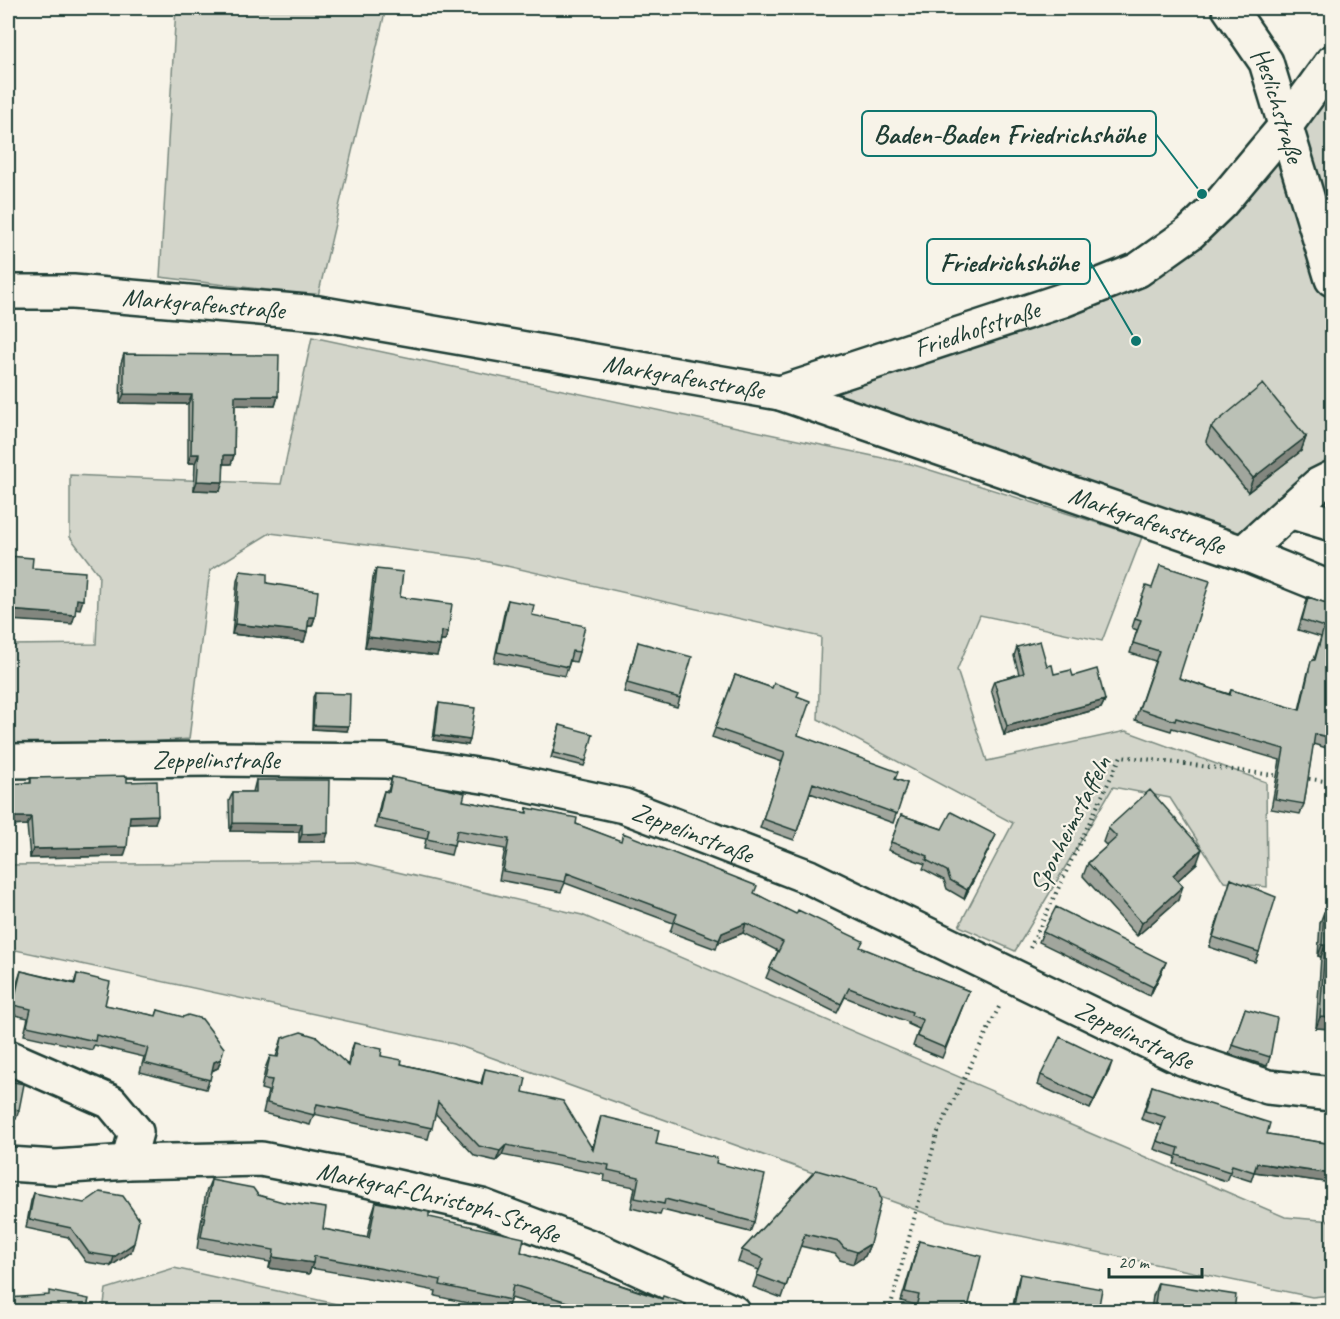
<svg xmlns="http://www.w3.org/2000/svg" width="1340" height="1319" font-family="Caveat,sans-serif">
	<rect width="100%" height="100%" fill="#f7f3e8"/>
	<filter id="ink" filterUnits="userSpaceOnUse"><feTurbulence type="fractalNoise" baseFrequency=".0167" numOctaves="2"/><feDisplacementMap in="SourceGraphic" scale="12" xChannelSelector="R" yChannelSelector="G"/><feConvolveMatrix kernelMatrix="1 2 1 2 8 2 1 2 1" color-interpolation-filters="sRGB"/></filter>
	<g filter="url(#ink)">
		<!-- green -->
		<path fill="#d3d5ca" stroke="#79897f" stroke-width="1.5" d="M176 8H386L318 296 160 277Z
			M1332 62V478L1243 553 780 393 1138 270Z
			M312 337 911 464 1142 537 1102 641 980 615 957 670 987 761 1126 731 1266 782 1267 887 1224 882 1170 798 1113 787 1015 951 959 926 1013 823 818 719 821 637 471 558 270 533 210 570 189 739 90 747 8 746V645L96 644 99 575 70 537V475L281 484Z
			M354 862 582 915 1285 1217 1332 1221V1295L1312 1297 944 1220 454 1044 16 950 8 970V865Z
			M174 1268 368 1311H103L106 1289Z"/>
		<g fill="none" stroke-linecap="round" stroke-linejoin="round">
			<!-- minor casing -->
			<g stroke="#1f3d34" stroke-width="38">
				<g id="minor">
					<path id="s1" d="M1229 8 1266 62 1332 279"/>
					<path id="s2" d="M8 292H73L318 313 780 393 1243 553 1332 589"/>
					<path id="s3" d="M780 393 1063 300 1138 270 1190 233 1221 203 1287 124 1332 62"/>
					<path d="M1289 511 1332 524"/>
					<path d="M1243 553 1318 485 1332 478"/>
					<path id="s4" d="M8 761 215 759 386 761 489 777 624 806 809 877 1182 1058 1268 1087 1332 1094"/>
					<path d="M8 1057 111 1102 136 1132 128 1162"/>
					<path id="s5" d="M8 1164 56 1167 128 1162 261 1159 348 1176 482 1206 598 1250 733 1312"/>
				</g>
			</g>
			<!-- path -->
			<path stroke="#1f3d34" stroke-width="4" stroke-dasharray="1.5 4.5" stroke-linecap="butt" d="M1303 778 1332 782
				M1030 948 1121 756 1281 776
				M889 1312 937 1134 1000 1005"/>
			<!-- minor -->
			<use href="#minor" stroke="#f7f3e8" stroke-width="33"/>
		</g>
		<!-- wall -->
		<path fill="#a1a69d" stroke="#1f3d34" stroke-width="1.5" d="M124 354 278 396 275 406 235 405 234 455 231 464H224L220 491 194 490 195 463H188V404L120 403 121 363Z
			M1211 427 1306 437 1301 451 1248 492 1206 441Z
			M376 569 400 597 448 632 445 641H441L437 656 365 647 373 578Z
			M240 571 267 583 315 617 312 626H308L304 642 232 634 237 581Z
			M1142 596 1179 678 1229 694 1231 690 1299 710 1308 672 1311 661 1314 660 1321 637 1298 630 1305 607 1308 597 1332 605V740L1330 749 1313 744 1304 804 1300 814 1271 809 1280 760 1172 728 1171 731 1135 720 1155 661 1130 653 1137 630 1132 628Z
			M508 600 532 615 579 652 576 662 570 661 565 676 494 662 505 609Z
			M638 642 680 698 677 707 624 692Z
			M1017 647 1047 666 1054 674 1073 676 1105 700 1101 708 1004 735 991 689 994 681 1019 674 1014 656Z
			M735 675 772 688 797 696 798 735 895 779 907 783 893 823 810 793 794 840 760 828 782 762 712 737Z
			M315 693 347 731 312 729 313 697Z
			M439 703 468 745 433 740 437 708Z
			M560 725 586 761 584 766 551 758Z
			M392 777 463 801 526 813 527 808 576 824 754 893 860 948 969 991 942 1058 913 1046 919 1029 908 1024V1022L845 997 837 1013 766 978 770 968 778 951 743 933 718 943 716 949 670 932 673 923 565 883 561 892 499 880 505 849 455 840 451 855 424 849 426 839 375 828 381 800 384 791H388Z
			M31 778 127 782 155 823 129 824 124 856 30 858 27 825 8 826V784L30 783Z
			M256 780 325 842H299V832L230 831 229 801 233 792H253Z
			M901 815 942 829 992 843 964 899 947 889 944 880 923 869 925 864 888 850Z
			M1108 828 1197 863 1178 880V900L1137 936 1083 876 1088 863 1107 846 1103 842Z
			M1332 828V850H1330Z
			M1231 879 1259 952 1255 962 1209 947Z
			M1324 912 1332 1029 1316 1028 1321 957 1318 956 1320 923Z
			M1043 932 1166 962 1162 971 1150 996 1039 942Z
			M21 971 74 983 77 974 105 1005 156 1016 158 1010 221 1059 218 1068 212 1071 206 1089 140 1072 144 1057 94 1045 92 1050 24 1035 28 1018 10 1014 18 980Z
			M1245 1009 1270 1057 1267 1066 1229 1054Z
			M282 1038 348 1065 350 1053 354 1043 381 1056 401 1064 481 1083 485 1069 523 1092 592 1148 598 1126 601 1116 656 1144 716 1163 754 1222 750 1232 662 1210 660 1215 631 1208 635 1187 604 1181 605 1175 502 1155 496 1161 475 1156 435 1113 428 1139 314 1114 310 1125 263 1113 268 1091 261 1089 266 1066 270 1056 276 1057Z
			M1109 1071 1090 1109 1038 1085 1041 1075Z
			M8 1081 19 1110 16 1119 8 1117Z
			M1152 1086 1267 1134 1332 1144V1183L1254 1172 1251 1181 1229 1174 1226 1181 1174 1164 1176 1157 1154 1149 1162 1126 1141 1119Z
			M816 1170 870 1244 865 1256 853 1264 840 1260 835 1254 800 1246 782 1298 753 1287 759 1270 738 1262 742 1250Z
			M211 1180 258 1195 323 1229 367 1238 372 1214 376 1202 429 1217 521 1252 700 1311H555L511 1298 506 1311H504L435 1296 436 1291 385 1281 311 1268 309 1274 269 1268 270 1262 197 1249 206 1192Z
			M34 1193 131 1252 111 1266 86 1262 68 1237 26 1228 31 1201Z
			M919 1241 968 1308 967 1311H914L916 1305 901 1301Z
			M1020 1274 1098 1311H1012L1017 1284Z
			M1158 1283 1234 1311H1151L1153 1296Z"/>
		<!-- shaded-wall -->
		<path fill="#83877f" stroke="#1f3d34" stroke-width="1.5" d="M124 394 192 395 188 404 120 403Z
			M235 396H278L275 406 231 405Z
			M1306 437 1301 451 1248 492 1253 478Z
			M191 454H199L195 463H188Z
			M224 455H234L231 464H221Z
			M197 481 223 482 220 491 194 490Z
			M77 599 83 600 80 609 73 608Z
			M8 610 75 615 72 624 8 620Z
			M309 617H315L312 626H305Z
			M235 624 307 632 304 642 232 634Z
			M442 631 448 632 445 641H439Z
			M368 637 440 646 437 656 365 647Z
			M1105 700 1101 708 1004 735 1007 726Z
			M313 725 349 726 347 731 312 729Z
			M435 735 470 740 468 745 433 740Z
			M158 815 155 823 127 824 130 816Z
			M8 817H31L27 825 8 826Z
			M233 823 302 824 299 832 230 831Z
			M328 833 325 842H299L302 834Z
			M996 835 964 899 967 890Z
			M127 847 124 856 30 858 33 849Z
			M1202 849 1197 863 1168 889 1173 875Z
			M1183 886 1178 900 1137 936 1142 923Z
			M746 923 743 933 718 943 722 933Z
			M1322 945H1325L1321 957 1318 956Z
			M1166 962 1162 971 1150 996 1153 987Z
			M1320 1017 1332 1018V1029L1316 1028Z
			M221 1059 218 1068 211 1071 214 1062Z
			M1112 1062 1109 1071 1090 1109 1094 1100Z
			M506 1145 502 1155 496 1161 500 1151Z
			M1257 1163 1332 1174V1183L1254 1172Z
			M134 1243 131 1252 111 1266 114 1257Z
			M870 1244 865 1256 853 1264 857 1252Z
			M273 1257 313 1263 309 1274 269 1268Z"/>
		<!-- building -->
		<path fill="#bbc1b6" stroke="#1f3d34" stroke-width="1.5" d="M124 354 279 355 278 396H235L234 455H224L223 482 197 481 199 454H191L192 395 124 394Z
			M1263 384 1306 437 1253 478 1211 427Z
			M8 556 33 558 32 568 85 572 83 600 77 599 75 615 8 610Z
			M1160 565 1210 581 1179 678 1230 695 1231 690 1300 710 1311 661 1315 660 1324 627 1302 620 1308 597 1332 605V738L1315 734 1304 804 1275 799 1284 749 1176 718 1175 721 1139 709 1159 651 1133 643 1141 620 1135 618 1146 586 1152 588Z
			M376 569 403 572 400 597 452 604 448 632 442 631 440 646 368 637Z
			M240 571 267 574V583L318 591 315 617H309L307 632 235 624Z
			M508 600 534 605 532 615 585 626 579 652 572 651 568 667 497 652Z
			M1040 641 1047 666 1052 665 1054 674 1071 670 1073 676 1097 669 1105 700 1007 726 994 681 1024 673 1017 647Z
			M638 642 692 657 680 698 627 683Z
			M735 675 772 688 774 683 799 692 797 696 810 701 798 735 898 772 895 779 907 783 897 814 813 783 797 831 763 819 785 752 715 728Z
			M315 693 350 694 349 726 313 725Z
			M439 703 475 708 470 740 435 735Z
			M560 725 593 734 586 761 553 753Z
			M127 776V782L157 781 158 815 130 816 127 847 33 849 31 817H8V784L31 783V778Z
			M392 777 465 793 463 801 527 813V808L577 818 576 824 621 841 623 833 757 886 754 893 796 914 798 910 863 941 860 947 969 991 945 1048 917 1036 923 1020 911 1015 912 1012 849 988 841 1004 770 968 783 942 746 923 722 933 719 940 674 922 677 914 567 873 565 882 503 871 509 839 457 830 454 845 427 839 429 830 378 819 384 791 389 792Z
			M256 780H329L328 833 302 834V824L233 823V792H256Z
			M1150 790 1202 849 1173 875 1183 886 1142 923 1088 863 1117 837 1108 828Z
			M951 812 996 835 967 890 950 880 947 871 926 860 928 856 891 842 901 815 942 829Z
			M1231 879 1276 897 1259 952 1213 937Z
			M1056 907 1166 962 1153 987 1043 932Z
			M1324 912H1332V1018L1320 1017 1325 945H1322Z
			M21 971 75 984 77 974 110 982 105 1005 156 1016 158 1010 183 1017 188 1015 202 1019 224 1048 221 1059 214 1062 210 1080 144 1063 148 1048 96 1035 95 1041 27 1026 31 1009 13 1005Z
			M1245 1009 1277 1018 1270 1057 1232 1045Z
			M301 1032 317 1037 349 1066 354 1043 382 1049 381 1056 402 1060 401 1064 482 1084 485 1069 526 1078 523 1092 563 1101 593 1150 601 1116 659 1130 656 1144 717 1158 716 1163 765 1175 754 1222 665 1199 664 1204 635 1198 639 1177 608 1170 609 1165 506 1145 500 1151 479 1146 438 1102 432 1128 317 1104 314 1115 267 1103 272 1080 265 1079 270 1056 278 1057 282 1038Z
			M1060 1037 1112 1062 1094 1100 1041 1075Z
			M8 1081 24 1084 19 1110 8 1108Z
			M1152 1086 1270 1123 1267 1134 1332 1144V1174L1257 1163 1254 1172 1232 1165 1230 1172 1177 1155 1179 1148 1157 1141 1165 1117 1145 1111Z
			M816 1170 877 1187 881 1200 870 1244 857 1252 844 1248 839 1242 805 1234 786 1286 757 1275 764 1259 742 1250Z
			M211 1180 253 1188 258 1195 283 1202 326 1208 323 1229 369 1238 376 1202 429 1212V1217L524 1238 521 1252 662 1299 663 1296 686 1304 685 1307 700 1311H596L513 1285 510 1300 440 1285 441 1280 389 1270 314 1256 313 1263 273 1257 274 1250 201 1237Z
			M100 1192 123 1196 139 1219 134 1243 114 1257 89 1253 71 1228 29 1219 34 1193 84 1203Z
			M919 1241 981 1256 968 1308 963 1307 962 1311H915L919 1295 905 1292Z
			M1020 1274 1102 1289 1098 1311H1013Z
			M1158 1283 1236 1295 1234 1311H1154Z
			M49 1291 89 1299 86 1311H8V1298L49 1295Z
			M1290 1303 1332 1308V1311H1289Z"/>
	</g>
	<g text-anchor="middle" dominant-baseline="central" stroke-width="4.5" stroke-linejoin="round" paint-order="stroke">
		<!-- street labels -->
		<g font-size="26" fill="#1f3d34" stroke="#f7f3e8">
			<text stroke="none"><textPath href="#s1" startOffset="110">Heslichstraße</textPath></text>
			<text stroke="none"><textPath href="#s2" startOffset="196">Markgrafenstraße</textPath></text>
			<text stroke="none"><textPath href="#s3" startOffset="207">Friedhofstraße</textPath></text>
			<text stroke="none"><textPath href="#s2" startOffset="682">Markgrafenstraße</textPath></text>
			<text stroke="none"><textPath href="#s2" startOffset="1168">Markgrafenstraße</textPath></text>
			<text stroke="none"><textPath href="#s4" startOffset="208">Zeppelinstraße</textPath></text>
			<text transform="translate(1070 824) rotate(-63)">Sponheimstaffeln</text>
			<text stroke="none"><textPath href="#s4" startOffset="694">Zeppelinstraße</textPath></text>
			<text stroke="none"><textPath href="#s4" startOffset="1180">Zeppelinstraße</textPath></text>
			<text stroke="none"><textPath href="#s5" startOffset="436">Markgraf-Christoph-Straße</textPath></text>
		</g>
	</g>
	<!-- callouts -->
	<path fill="none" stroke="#0f766e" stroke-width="2" d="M1202 194L1156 134M1136 341L1090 262"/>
	<g fill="#0f766e" stroke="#f7f3e8" stroke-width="2">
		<circle cx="1202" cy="194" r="6"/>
		<circle cx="1136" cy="341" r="6"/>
	</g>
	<g fill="#f7f3e8" stroke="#0f766e" stroke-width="2">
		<rect x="862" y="111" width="294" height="45" rx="6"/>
		<rect x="927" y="239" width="163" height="45" rx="6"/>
	</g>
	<g font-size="27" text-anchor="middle" font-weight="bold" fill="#1f3d34">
		<text x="1009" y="143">Baden-Baden Friedrichshöhe</text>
		<text x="1009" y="271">Friedrichshöhe</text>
	</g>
	<!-- margin -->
	<rect width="1340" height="1319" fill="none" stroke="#f7f3e8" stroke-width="30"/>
	<rect x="15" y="15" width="1310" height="1289" fill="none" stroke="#1f3d34" stroke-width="2" filter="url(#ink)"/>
	<!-- scale -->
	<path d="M1109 1268v9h93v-9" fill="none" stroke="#1f3d34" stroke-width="3"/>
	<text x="1118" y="1268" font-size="18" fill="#1f3d34" stroke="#f7f3e8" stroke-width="4.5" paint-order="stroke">20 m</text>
</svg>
